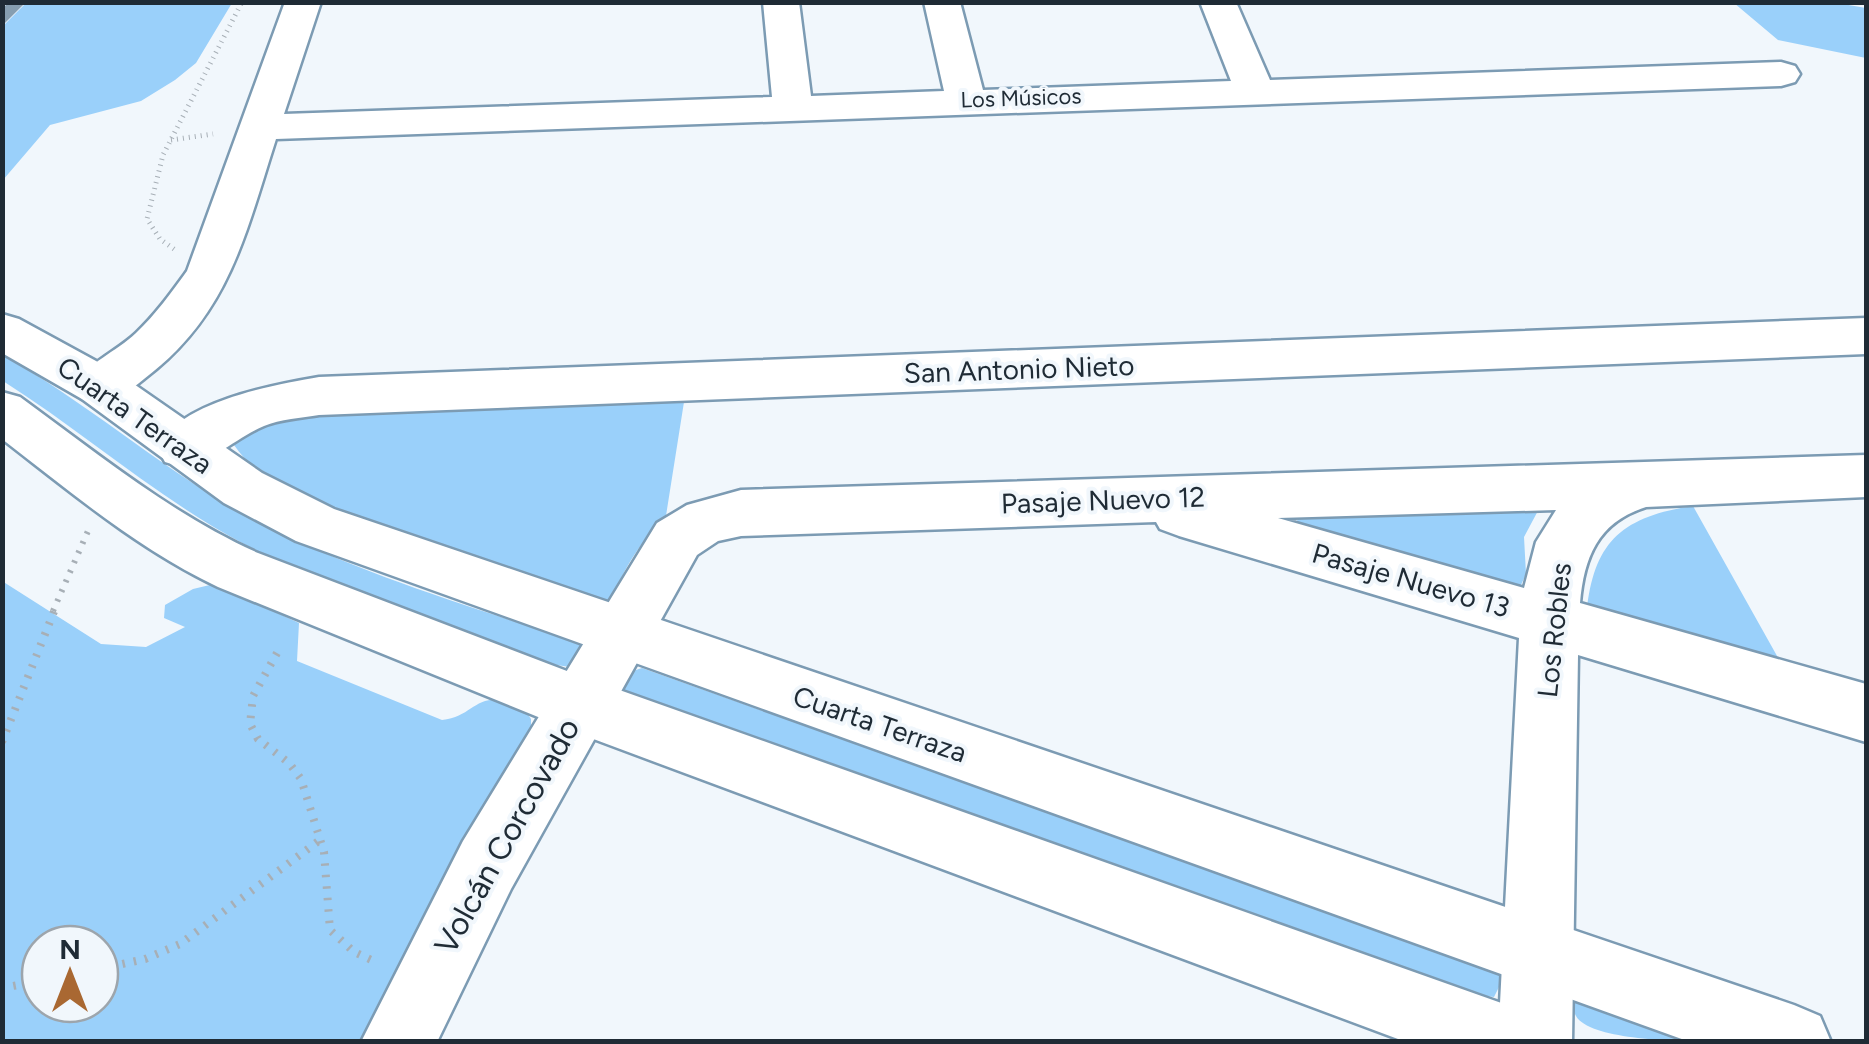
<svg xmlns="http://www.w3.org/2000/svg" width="1869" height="1044" font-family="Figtree,sans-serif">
	<rect width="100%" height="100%" fill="#f1f7fc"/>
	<!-- green -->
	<path fill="#9ad0fa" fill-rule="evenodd" d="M26 3H232L196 63 175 80 141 101 50 125 3 180V26Z
		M1837 3 1866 8V58L1778 40 1734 3Z
		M2 355C94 406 171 478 265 525 364 576 474 607 579 643L585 649 576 668 544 663C444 625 338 593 244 544 157 498 85 433 3 381Z
		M684 402 665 522C636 542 623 575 608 605 554 587 500 568 446 550 378 527 275 505 234 445L246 428 283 418Z
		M1693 506 1791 681 1586 619C1592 544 1619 517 1693 506Z
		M1540 507 1524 537 1526 574 1521 585 1513 589 1299 527 1297 521 1299 517Z
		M2 581 101 644 146 647 185 627 164 618 165 605 193 589 214 584 299 623 297 661 442 720C477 716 473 689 521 704L531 719V737L367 1041H3ZM40 944H100V1004H40Z
		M642 668 1499 972 1502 981 1494 997 1479 995 633 696 623 690C624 676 629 672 642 668Z
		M1577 998 1722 1041C1693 1041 1551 1044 1577 998Z"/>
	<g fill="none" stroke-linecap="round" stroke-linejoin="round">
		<!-- minor casing -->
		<g stroke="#7c9bb3" stroke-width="5">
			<path id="minor" d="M285 2H321L284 114 772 97 763 2H799L811 96 944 91 924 2H960L983 90 1231 81 1200 2H1236L1270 80 1781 62 1795 66 1800 74 1795 82 1781 86 276 139C245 235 229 315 144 379 123 396 109 408 82 399L75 386C88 362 116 352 136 333 156 314 171 293 187 271Z
				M1866 318V354L319 415C302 418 280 419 264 426 230 440 203 474 165 462L157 447C180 402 272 385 319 377Z
				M1866 455V497L1646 507C1598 522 1584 557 1580 603L1866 684V742L1578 655 1572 1042H1498L1519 638 1179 536 1160 529 1156 522 741 536 718 541 697 555 511 889 437 1042H361L463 841 657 523 687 505 741 490ZM1556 510 1536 542 1524 588 1278 518Z"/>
		</g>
		<!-- major casing -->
		<g stroke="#7c9bb3" stroke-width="5">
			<path id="major" d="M2 314 19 319 118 373 262 473 334 509 1794 1005 1820 1016 1831 1042H1690L296 541 224 503 82 399 2 353Z
				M2 392 20 397C97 453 171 514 258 553L580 676 1507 1005 1533 1016 1544 1042H1406L580 734 218 587C138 549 72 493 2 439Z"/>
		</g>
		<!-- path-far2 -->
		<path stroke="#a7afb6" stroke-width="5" stroke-dasharray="1 5" stroke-linecap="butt" d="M171 140 213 134
			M174 249 160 239 147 219 163 155 242 2"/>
		<!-- path-far1 -->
		<path stroke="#a7afb6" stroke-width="6" stroke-dasharray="2.5 8" stroke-linecap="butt" d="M53 611 88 531"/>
		<!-- path -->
		<path stroke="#a7afb6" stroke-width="8" stroke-dasharray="2.5 9" stroke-linecap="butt" d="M277 653 253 696 250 724 258 739 289 763 301 779 324 852 330 930 354 952 378 963
			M2 742 55 609
			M100 969 145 959 180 944 320 840
			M2 988 40 981"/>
		<!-- minor -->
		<use href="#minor" fill="#fff" fill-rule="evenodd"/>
		<!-- major -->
		<use href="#major" fill="#fff" fill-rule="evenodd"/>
	</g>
	<!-- shaded-wall -->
	<path fill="#869eb0" d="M9 2H26L2 26V9Z"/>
	<g text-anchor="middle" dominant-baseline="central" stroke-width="8" stroke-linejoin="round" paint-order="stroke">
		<!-- far-street labels -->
		<g font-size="22" fill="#1f2b35" stroke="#f1f7fc">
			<text transform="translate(1021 98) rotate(-2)">Los Músicos</text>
		</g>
		<!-- street labels -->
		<g font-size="28" fill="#1f2b35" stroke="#f1f7fc">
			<text transform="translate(1019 369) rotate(-2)">San Antonio Nieto</text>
			<text transform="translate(135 415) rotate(35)">Cuarta Terraza</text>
			<text transform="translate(1103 500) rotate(-2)">Pasaje Nuevo 12</text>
			<text transform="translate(1411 580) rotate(16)">Pasaje Nuevo 13</text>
			<text transform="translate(1554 630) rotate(-84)">Los Robles</text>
			<text transform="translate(880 724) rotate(19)">Cuarta Terraza</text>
		</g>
		<!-- near-street labels -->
		<g font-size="32" fill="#1f2b35" stroke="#f1f7fc">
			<text transform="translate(507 836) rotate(-61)">Volcán Corcovado</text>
		</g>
	</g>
	<!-- border -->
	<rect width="1869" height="1044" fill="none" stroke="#1f2b35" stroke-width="10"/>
	<!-- north arrow -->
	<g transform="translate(70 974)"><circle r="48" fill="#f1f7fc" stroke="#9da5ac" stroke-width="2.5"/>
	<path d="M0-8L18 38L0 25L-18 38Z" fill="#a96832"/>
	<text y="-15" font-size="28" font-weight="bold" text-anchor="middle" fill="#1f2b35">N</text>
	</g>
</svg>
